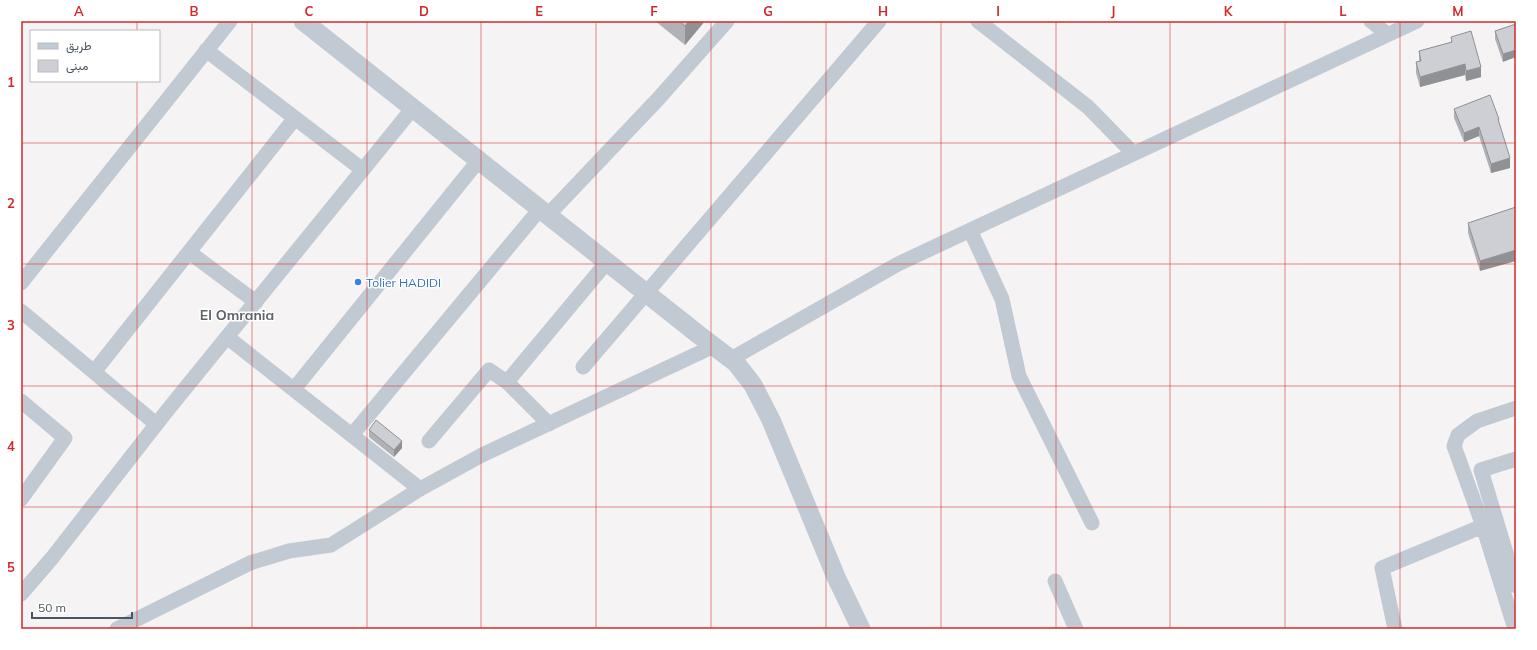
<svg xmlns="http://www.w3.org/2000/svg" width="1537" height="650" font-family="Mulish,Vazirmatn,sans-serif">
	<rect width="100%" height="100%" fill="#f5f3f3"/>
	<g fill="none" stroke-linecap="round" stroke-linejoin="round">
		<!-- minor -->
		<path stroke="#c1cad2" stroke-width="15" d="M978 21 1088 107 1133 153
			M1371 21 1387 34
			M206 50 363 170
			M548 215 659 98 727 21
			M970 230 1002 299 1019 376 1092 523
			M189 252 256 302
			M21 283 230 21
			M21 311 156 424
			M227 337 420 489
			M731 359 898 264 1417 21
			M583 367 879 21
			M94 372 295 118
			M507 382 607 262
			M294 389 479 160
			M21 401 65 438 21 499
			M352 435 540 209
			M429 441 489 370 507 382 549 424
			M1516 459 1481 470 1516 586
			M1055 581 1076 629
			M21 594 52 558 166 412 413 108
			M117 629 250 563 289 551 331 545 420 489 482 455 714 346
			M1395 629 1382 568 1483 526
			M1515 629 1483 526 1454 446 1458 435 1477 421 1516 408"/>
		<!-- tertiary -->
		<path stroke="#c1cad2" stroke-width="19" d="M303 21 699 335 736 363 753 385 771 420 836 577 861 629"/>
	</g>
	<!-- wall -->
	<path fill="#b0b2b7" d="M655 21H705L685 45Z
		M1516 24 1503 62 1495 39V31Z
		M1451 37 1481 77 1466 81 1465 75 1420 87 1416 73V62L1419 61V51L1451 42Z
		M1454 109 1499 124 1510 168 1491 173 1479 136 1464 142 1454 118Z
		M1516 207 1480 271 1468 233V223Z
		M369 430 402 448 394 457 369 437Z"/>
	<!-- shaded-wall -->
	<path fill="#909195" d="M689 21H705L685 45V26Z
		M1516 50V57L1503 62V54Z
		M1465 64V75L1420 87V77Z
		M1481 67V77L1466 81V71Z
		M1479 127V136L1464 142V133Z
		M1510 158V168L1491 173V164Z
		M1516 250V261L1480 271V261Z
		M402 441V448L394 457V450Z"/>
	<!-- building -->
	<path fill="#cdcfd5" stroke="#909195" d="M679 21H689L685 26Z
		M1516 24V50L1503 54 1495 31Z
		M1471 31 1481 67 1466 71 1465 64 1420 77 1416 62 1421 61 1419 51 1452 42 1451 37Z
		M1490 95 1499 119H1498L1510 158 1491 164 1479 127 1464 133 1454 109Z
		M1516 207V250L1480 261 1468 223Z
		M376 420 402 441 394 450 369 430Z"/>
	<!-- grid -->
	<path fill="none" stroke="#d62828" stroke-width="1" stroke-opacity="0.55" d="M137 21V31M252 21V629M367 21V629M481 21V629M596 21V629M711 21V629M826 21V629M941 21V629M1056 21V629M1170 21V629M1285 21V629M1400 21V629M137 81V629M21 143H1516M21 264H1516M21 386H1516M21 507H1516"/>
	<!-- markers -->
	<circle fill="#3f7fe0" stroke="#fff" stroke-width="1.5" cx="358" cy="282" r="4"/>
	<g text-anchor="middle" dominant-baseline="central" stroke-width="3" stroke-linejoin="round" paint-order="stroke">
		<!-- shop labels -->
		<g font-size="12" fill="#366cbe" stroke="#fff" text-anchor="start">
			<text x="366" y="282">Tolier HADIDI</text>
		</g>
		<!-- quarter labels -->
		<g font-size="14" font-weight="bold" fill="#5f6368" stroke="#fff">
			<text x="237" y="315">El Omrania</text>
		</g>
	</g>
	<!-- border -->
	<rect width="1537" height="650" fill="none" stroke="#ffffff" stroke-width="44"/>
	<!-- legend -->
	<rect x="30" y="30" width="130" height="52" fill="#ffffff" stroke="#b7bbc0"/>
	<rect x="38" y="43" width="20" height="6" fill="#c1cad2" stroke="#b7bbc0"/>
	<text x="66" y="50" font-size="12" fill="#4a5661">طريق</text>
	<rect x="38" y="60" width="20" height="12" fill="#cdcfd5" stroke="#b7bbc0"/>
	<text x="66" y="70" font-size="12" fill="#4a5661">مبنى</text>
	<!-- scale -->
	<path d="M32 612v6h100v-6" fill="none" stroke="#4a5661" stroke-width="2"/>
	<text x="38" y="612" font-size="12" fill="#4a5661" stroke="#ffffff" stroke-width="3" paint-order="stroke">50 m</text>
	<rect x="22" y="22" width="1493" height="606" fill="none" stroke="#d62828" stroke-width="1.5"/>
	<g font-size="13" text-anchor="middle" font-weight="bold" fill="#d62828">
		<text x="79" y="16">A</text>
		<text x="194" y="16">B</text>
		<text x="309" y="16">C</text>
		<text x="424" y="16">D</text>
		<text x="539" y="16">E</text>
		<text x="654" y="16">F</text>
		<text x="768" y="16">G</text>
		<text x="883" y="16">H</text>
		<text x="998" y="16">I</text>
		<text x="1113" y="16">J</text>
		<text x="1228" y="16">K</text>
		<text x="1343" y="16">L</text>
		<text x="1458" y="16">M</text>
		<text x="11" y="87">1</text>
		<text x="11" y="208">2</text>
		<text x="11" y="330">3</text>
		<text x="11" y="451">4</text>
		<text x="11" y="572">5</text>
	</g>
</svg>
